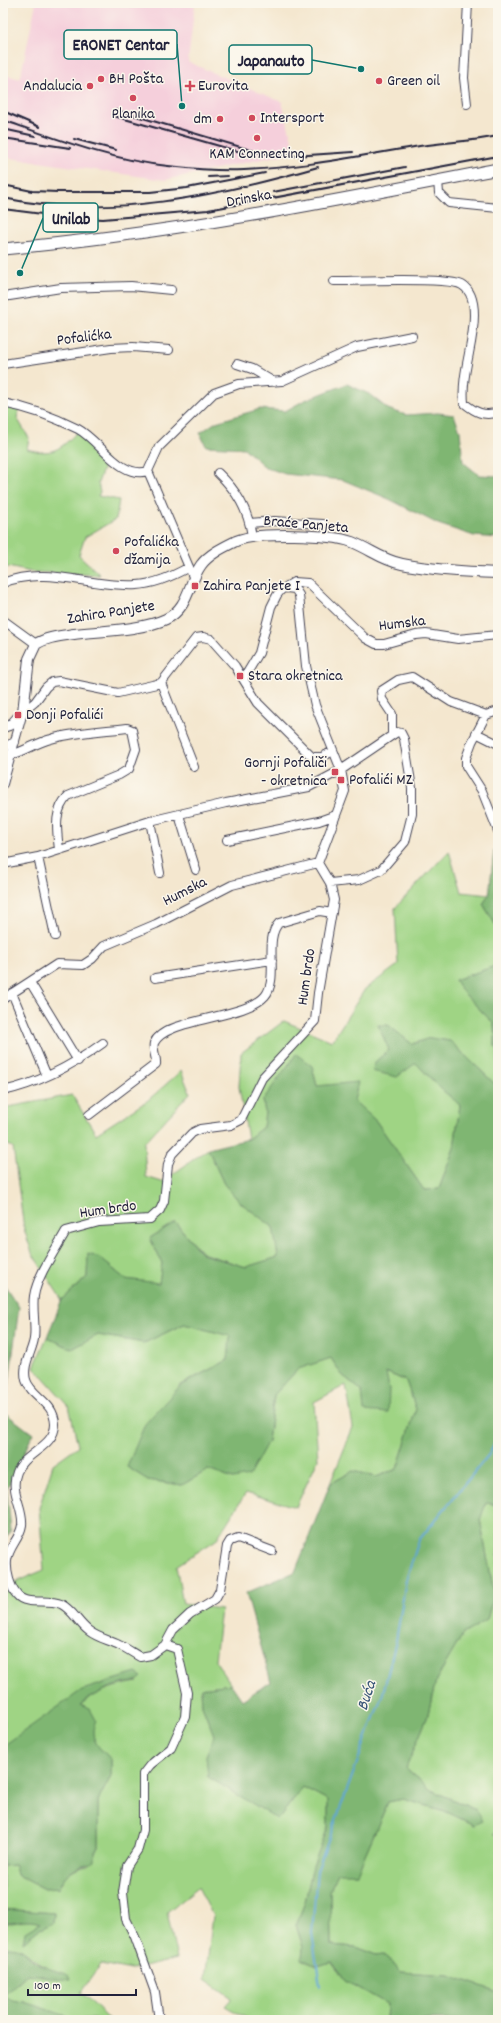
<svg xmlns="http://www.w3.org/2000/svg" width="501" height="2023" font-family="Dekko,sans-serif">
	<rect width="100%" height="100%" fill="#fbf7ec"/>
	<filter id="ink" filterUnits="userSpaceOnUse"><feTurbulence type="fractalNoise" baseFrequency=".025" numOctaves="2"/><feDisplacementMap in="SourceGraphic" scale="8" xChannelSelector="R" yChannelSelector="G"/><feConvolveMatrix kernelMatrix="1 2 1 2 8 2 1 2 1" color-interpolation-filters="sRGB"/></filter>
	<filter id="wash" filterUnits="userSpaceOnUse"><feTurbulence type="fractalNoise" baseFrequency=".012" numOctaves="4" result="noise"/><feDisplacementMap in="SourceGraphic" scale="16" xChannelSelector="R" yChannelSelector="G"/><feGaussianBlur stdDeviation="0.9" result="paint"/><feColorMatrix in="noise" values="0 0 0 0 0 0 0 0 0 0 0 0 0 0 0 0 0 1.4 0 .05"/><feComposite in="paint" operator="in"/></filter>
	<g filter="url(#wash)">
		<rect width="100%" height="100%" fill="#f4e7cf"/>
		<!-- built -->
		<path fill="#f5cfdb" d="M36 3H195L188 62 282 102 295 152 165 180 3 157V74L20 79Z"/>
		<!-- green -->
		<path fill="#9fd484" stroke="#607b60" d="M3 407 19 409 17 418 29 438 27 449C52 456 60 450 77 432L91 443 106 461 98 483 100 492 98 496 119 500 116 519 85 537 79 555 100 575 31 572 3 566Z
			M449 851 461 892 489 895 483 904 498 929V965L455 980 461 990 494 1024 495 1047 498 1050V1087L450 1041 430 1038 412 1044 388 1025 389 1050 376 1061 416 1063 440 1088 460 1105 454 1148 439 1189 424 1190 376 1121 353 1101 317 1086 312 1066 263 1100 265 1113 263 1127 248 1139 239 1087 241 1053 284 1021 332 1041 365 989 398 965 395 908Z
			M181 1071 190 1093 144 1143 146 1177 162 1182 208 1149 224 1184 241 1203 273 1227 279 1257 246 1267 202 1253 175 1222 150 1238 162 1263 159 1284 125 1279 100 1258 88 1254 87 1277 62 1300 32 1253 24 1229 13 1147 3 1143V1108L72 1095 96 1134 147 1101Z
			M184 1324 231 1336 228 1360 180 1385 127 1467 148 1480 182 1485 208 1470 233 1479 268 1441 274 1395 298 1369 331 1358 341 1374 362 1391 365 1411 389 1389 385 1372 406 1381 416 1409 397 1469 376 1477 353 1471 330 1484 353 1427 346 1385 314 1402 318 1459 296 1507 246 1493 216 1540 176 1566 183 1604 221 1609 215 1660 231 1684 201 1688 202 1705 214 1735 206 1756 245 1798 278 1819 303 1787 328 1800V1827L313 1866 305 1902 296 1925 303 1947 302 1959 316 1966 331 1962 345 1980 387 2004 386 2020H250L225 2006 232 1998 205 1979 213 1916 198 1887 167 1912 177 1959 131 1970 101 1964 81 1992 110 2020 70 2018 24 2002 11 2000 4 1995 27 1974 43 1975 52 1979 47 1967C29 1961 26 1944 3 1948V1923C19 1924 25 1917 40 1923L24 1941 38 1930 53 1923 54 1913 3 1909V1866L15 1865 17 1875 44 1889 59 1888C63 1875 75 1866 89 1865L98 1847V1801L111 1776V1759L100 1749 94 1740 92 1729 80 1705C97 1691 116 1685 138 1682H105L3 1746V1587L44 1570 39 1508 53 1464 78 1446 69 1406 34 1367 47 1337 72 1349 98 1335 144 1343Z
			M486 1503 498 1505V1830L494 1834 498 1837V1992L449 1975 401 1972 384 1954 376 1955 355 1947 331 1945 330 1891 337 1872 357 1873 388 1802 403 1799 445 1811 474 1825 476 1810 431 1790 406 1768 427 1718 436 1680 463 1634 487 1619 494 1593 480 1519Z"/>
		<!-- forest -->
		<path fill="#7fb672" stroke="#506c56" d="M347 384 369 394 388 409 406 415 438 413 454 415 460 431 463 462 479 475 498 476V538L474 536 438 524 389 499 343 480 285 474 265 467 244 448 206 446 200 433 216 422 260 409 285 411 305 400Z
			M494 850 498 856V929L483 904 489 895Z
			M498 965V1050L495 1047 494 1024 461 990 455 980Z
			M378 1025H388L412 1044 430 1038 450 1041 498 1087V1505L486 1503 480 1520 494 1593 487 1620 463 1634 436 1680 427 1718 406 1768 431 1790 476 1810 482 1821 474 1825 445 1811 403 1799 388 1802 357 1873H337L330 1891 331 1945 355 1947 376 1955 383 1954 401 1972 449 1975 498 1992V2020H386L387 2004 345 1980 332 1962 316 1966 302 1959 303 1947 296 1925 305 1902 313 1866 328 1827V1800L303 1787 278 1819 208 1777 206 1756 214 1735 202 1705 201 1688 231 1684 242 1700 271 1682 246 1593 295 1572 330 1484 353 1471 376 1477 397 1469 416 1409 406 1381 386 1372 389 1389 388 1413 364 1411 362 1391 341 1374 331 1358 298 1369 274 1395 268 1441 249 1476 233 1479 208 1470 182 1485 148 1480 127 1467 145 1424 181 1385 228 1360 230 1336 184 1324 144 1343 98 1335 72 1349 47 1337 62 1300 87 1277 88 1254 100 1258 125 1279 159 1283 162 1263 150 1238 175 1222 202 1254 246 1267 278 1257 273 1227 241 1203 224 1184 208 1149 248 1139 263 1127 265 1113 263 1100 296 1054 312 1066 317 1086 358 1082 354 1101 376 1121 424 1190 439 1189 454 1148 460 1105 440 1088 416 1063 397 1077 372 1071 376 1061 389 1050Z
			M3 1283 19 1307 5 1413 33 1434 7 1489 11 1531 3 1542Z
			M136 1673 142 1677C136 1683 130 1682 122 1684 106 1688 92 1695 80 1705L90 1709 96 1720C88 1739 98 1747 111 1759V1776L98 1801V1847L95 1852V1861C89 1865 86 1863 80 1866 70 1870 62 1878 59 1888L44 1889 17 1875 15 1865 3 1866V1746L82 1690Z
			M3 1909 54 1913 53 1923 38 1930 23 1942 25 1932 40 1923C26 1918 17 1924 3 1923Z
			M10 1947C27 1948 26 1957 38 1964 47 1969 59 1971 68 1975L70 1980C55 1979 42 1975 27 1974L4 1995 11 2000 24 2002 79 2020H3V1948Z"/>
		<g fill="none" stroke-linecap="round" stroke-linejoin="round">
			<!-- stream -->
			<path stroke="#5ea6d5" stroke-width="2" d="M320 1986 312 1933 317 1871 383 1693 396 1641 406 1580 419 1540 490 1453 498 1434"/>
		</g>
	</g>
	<g filter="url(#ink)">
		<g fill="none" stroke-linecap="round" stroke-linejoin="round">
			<!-- minor casing -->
			<g stroke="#424051" stroke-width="10">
				<path id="minor" d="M467 104 464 78 468 3
					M438 181 439 193 449 203 498 208
					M334 281C356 281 449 277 462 285 472 291 474 305 474 315 474 345 461 373 464 403 475 412 484 417 498 412
					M3 297 61 288 131 286 171 290
					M3 364 111 348 133 347 169 350
					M237 364 252 369 274 382
					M3 403C30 408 54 417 78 429 99 440 121 480 148 471
					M148 471 159 447 214 393 239 384 282 381 357 347 412 336
					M148 471 194 579
					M218 473C237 491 248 510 252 536
					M250 523 274 521 323 524
					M3 583C47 565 91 588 137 585 155 584 173 576 189 567
					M3 620 36 644
					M244 678 259 653 271 607 277 595 281 590 294 582 308 583 365 638 376 644H384L416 635 426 634 458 639 498 635
					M161 683 194 767
					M498 711 486 715 472 742 466 758V766L482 791 498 831
					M476 733 498 744
					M392 735V714L382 699 381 691 398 680 412 677 451 702 486 715
					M3 747 15 742
					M11 755C25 751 36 743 51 739 75 732 102 731 127 728L132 730 136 749 129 769 119 775 68 796C53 811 57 830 59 850
					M3 784 23 712 35 702 46 687 52 682 59 681 118 693 161 683 196 638 203 637 211 639 235 666 258 703 312 757H322L333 751
					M179 815 196 870
					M150 821 160 873
					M227 840 319 821 336 815
					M38 857 55 936
					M3 864 38 857 150 821 226 803 309 787 341 770 397 732 401 733 404 739 412 788V814L405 842 381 870 359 880 330 883
					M155 978 272 960
					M30 982 78 1061
					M12 993 47 1076
					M3 999 57 964 83 965 92 959 104 946 156 924 232 885 318 863 345 791 341 770 315 705 306 666 299 595 295 589 286 588
					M3 1091C40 1083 73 1065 103 1043
					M89 1115 156 1064C157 1058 152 1050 154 1043 165 1018 245 1019 265 996 280 978 263 939 279 923L320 911 332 913
					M165 1645 173 1630 190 1614 215 1599 220 1590 227 1546 230 1541 238 1538 272 1551
					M159 2020 155 1992 135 1937 126 1919 123 1892 127 1866 138 1849 143 1830V1774L150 1765 171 1748 185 1717 187 1693 177 1649 165 1645 151 1655 140 1657C133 1653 126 1648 119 1645 109 1640 98 1638 89 1631 78 1623 73 1610 61 1604 48 1598 26 1606 17 1595 10 1587 6 1572 7 1561 8 1547 20 1539 22 1525 24 1507 9 1492 17 1472 25 1452 55 1447 55 1424 54 1401 31 1397 26 1380 22 1365 32 1352 34 1339 36 1325 32 1310 34 1296 37 1276 56 1249 66 1231L99 1222 150 1219 160 1210 164 1201 168 1164 172 1154 192 1133 200 1129 231 1125 241 1120 262 1078 315 1021 318 993 334 900 330 883 318 863"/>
			</g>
			<!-- tertiary casing -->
			<g stroke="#424051" stroke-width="12">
				<path id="tertiary" d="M3 727 12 724 23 712 29 659 36 644C47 637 61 636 74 634 100 631 143 630 166 619 189 608 188 583 201 565 209 554 224 547 236 541 256 532 331 534 352 542 370 549 382 560 402 564 433 570 466 572 498 573"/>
			</g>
			<!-- secondary casing -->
			<g stroke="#424051" stroke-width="13">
				<path id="secondary" d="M3 249C169 234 334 201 498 169"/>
			</g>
			<!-- minor -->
			<use href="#minor" stroke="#fff" stroke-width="8"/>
			<!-- tertiary -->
			<use href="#tertiary" stroke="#fff" stroke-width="10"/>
			<!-- secondary -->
			<use href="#secondary" stroke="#fff" stroke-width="11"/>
			<!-- rail -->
			<path stroke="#22223b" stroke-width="2" d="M116 110 261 153 294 156 353 152
				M3 111 40 127
				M114 116 244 153
				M3 120C57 139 111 160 168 166 193 169 219 171 244 170 301 168 358 156 414 147 442 142 470 142 498 136
				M3 129 35 136
				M3 138 70 148
				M74 139 116 150
				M208 177 228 176
				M3 185 32 191 58 192H150L187 188 265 173
				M273 192 405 167
				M3 198C108 220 217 196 318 167
				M3 209 66 217 103 219 208 210 498 156"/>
		</g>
	</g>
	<!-- markers -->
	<g fill="#d1495b" stroke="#fbf7ec" stroke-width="1.5">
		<circle cx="101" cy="79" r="4"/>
		<circle cx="379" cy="81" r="4"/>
		<circle cx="90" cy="86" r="4"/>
		<path d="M188 80h4v4h4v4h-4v4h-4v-4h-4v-4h4z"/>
		<circle cx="133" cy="98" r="4"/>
		<circle cx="252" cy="118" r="4"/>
		<circle cx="220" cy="119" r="4"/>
		<circle cx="257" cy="138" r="4"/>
		<circle cx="116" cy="551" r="4"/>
		<rect x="191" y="582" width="8" height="8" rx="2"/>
		<rect x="236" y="672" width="8" height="8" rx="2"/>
		<rect x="14" y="711" width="8" height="8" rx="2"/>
		<rect x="331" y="768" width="8" height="8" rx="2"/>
		<rect x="337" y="776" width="8" height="8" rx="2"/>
	</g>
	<g text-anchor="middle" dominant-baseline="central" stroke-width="3" stroke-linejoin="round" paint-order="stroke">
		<!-- poi labels -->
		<g font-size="16" fill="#22223b" stroke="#fbf7ec" text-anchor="start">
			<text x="109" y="79">BH Pošta</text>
			<text x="387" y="81">Green oil</text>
			<text x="82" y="86" text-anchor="end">Andalucia</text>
			<text x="198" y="86">Eurovita</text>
			<text x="133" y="114" text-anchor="middle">Planika</text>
			<text x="260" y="118">Intersport</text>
			<text x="212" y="119" text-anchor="end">dm</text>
			<text x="257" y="154" text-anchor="middle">KAM Connecting</text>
			<text x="124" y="542">Pofalićka<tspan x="124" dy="18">džamija</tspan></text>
			<text x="203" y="586">Zahira Panjete I</text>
			<text x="248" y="676">Stara okretnica</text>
			<text x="26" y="715">Donji Pofalići</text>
			<text x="327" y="763" text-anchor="end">Gornji Pofaliči<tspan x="327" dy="18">- okretnica</tspan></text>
			<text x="349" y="780">Pofalići MZ</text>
		</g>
		<!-- street labels -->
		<g font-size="16" fill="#22223b" stroke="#fbf7ec">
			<text transform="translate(249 199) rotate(-10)">Drinska</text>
			<text transform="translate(84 338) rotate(-7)">Pofalićka</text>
			<text transform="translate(306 525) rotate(5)">Braće Panjeta</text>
			<text transform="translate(111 613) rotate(-9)">Zahira Panjete</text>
			<text transform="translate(402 624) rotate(-7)">Humska</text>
			<text transform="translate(185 892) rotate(-27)">Humska</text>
			<text transform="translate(307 977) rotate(-82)">Hum brdo</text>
			<text transform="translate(108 1210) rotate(-8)">Hum brdo</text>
		</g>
		<!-- water labels -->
		<g font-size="17" font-style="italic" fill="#3a5779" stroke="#fbf7ec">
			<text transform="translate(368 1696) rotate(-72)">Buća</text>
		</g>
	</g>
	<!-- callouts -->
	<path fill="none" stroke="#0f766e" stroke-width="1.5" d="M182 106L177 44M361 69L312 60M20 273L43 218"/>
	<g fill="#0f766e" stroke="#fbf7ec" stroke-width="1.5">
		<circle cx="182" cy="106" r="4"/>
		<circle cx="361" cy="69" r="4"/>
		<circle cx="20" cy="273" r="4"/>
	</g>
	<g fill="#fbf7ec" stroke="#0f766e" stroke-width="1.5">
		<rect x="64" y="30" width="113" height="29" rx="4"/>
		<rect x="229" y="45" width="83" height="29" rx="4"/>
		<rect x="43" y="203" width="55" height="29" rx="4"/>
	</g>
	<g font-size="17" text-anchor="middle" font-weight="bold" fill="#22223b">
		<text x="121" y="50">ERONET Centar</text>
		<text x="271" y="66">Japanauto</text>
		<text x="71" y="224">Unilab</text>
	</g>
	<!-- margin -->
	<rect width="501" height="2023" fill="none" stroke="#fbf7ec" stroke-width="16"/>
	<!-- scale -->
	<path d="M28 1989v6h108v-6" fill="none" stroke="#22223b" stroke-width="2"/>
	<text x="34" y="1989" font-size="12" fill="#22223b" stroke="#fbf7ec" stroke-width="3" paint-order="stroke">100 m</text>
</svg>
